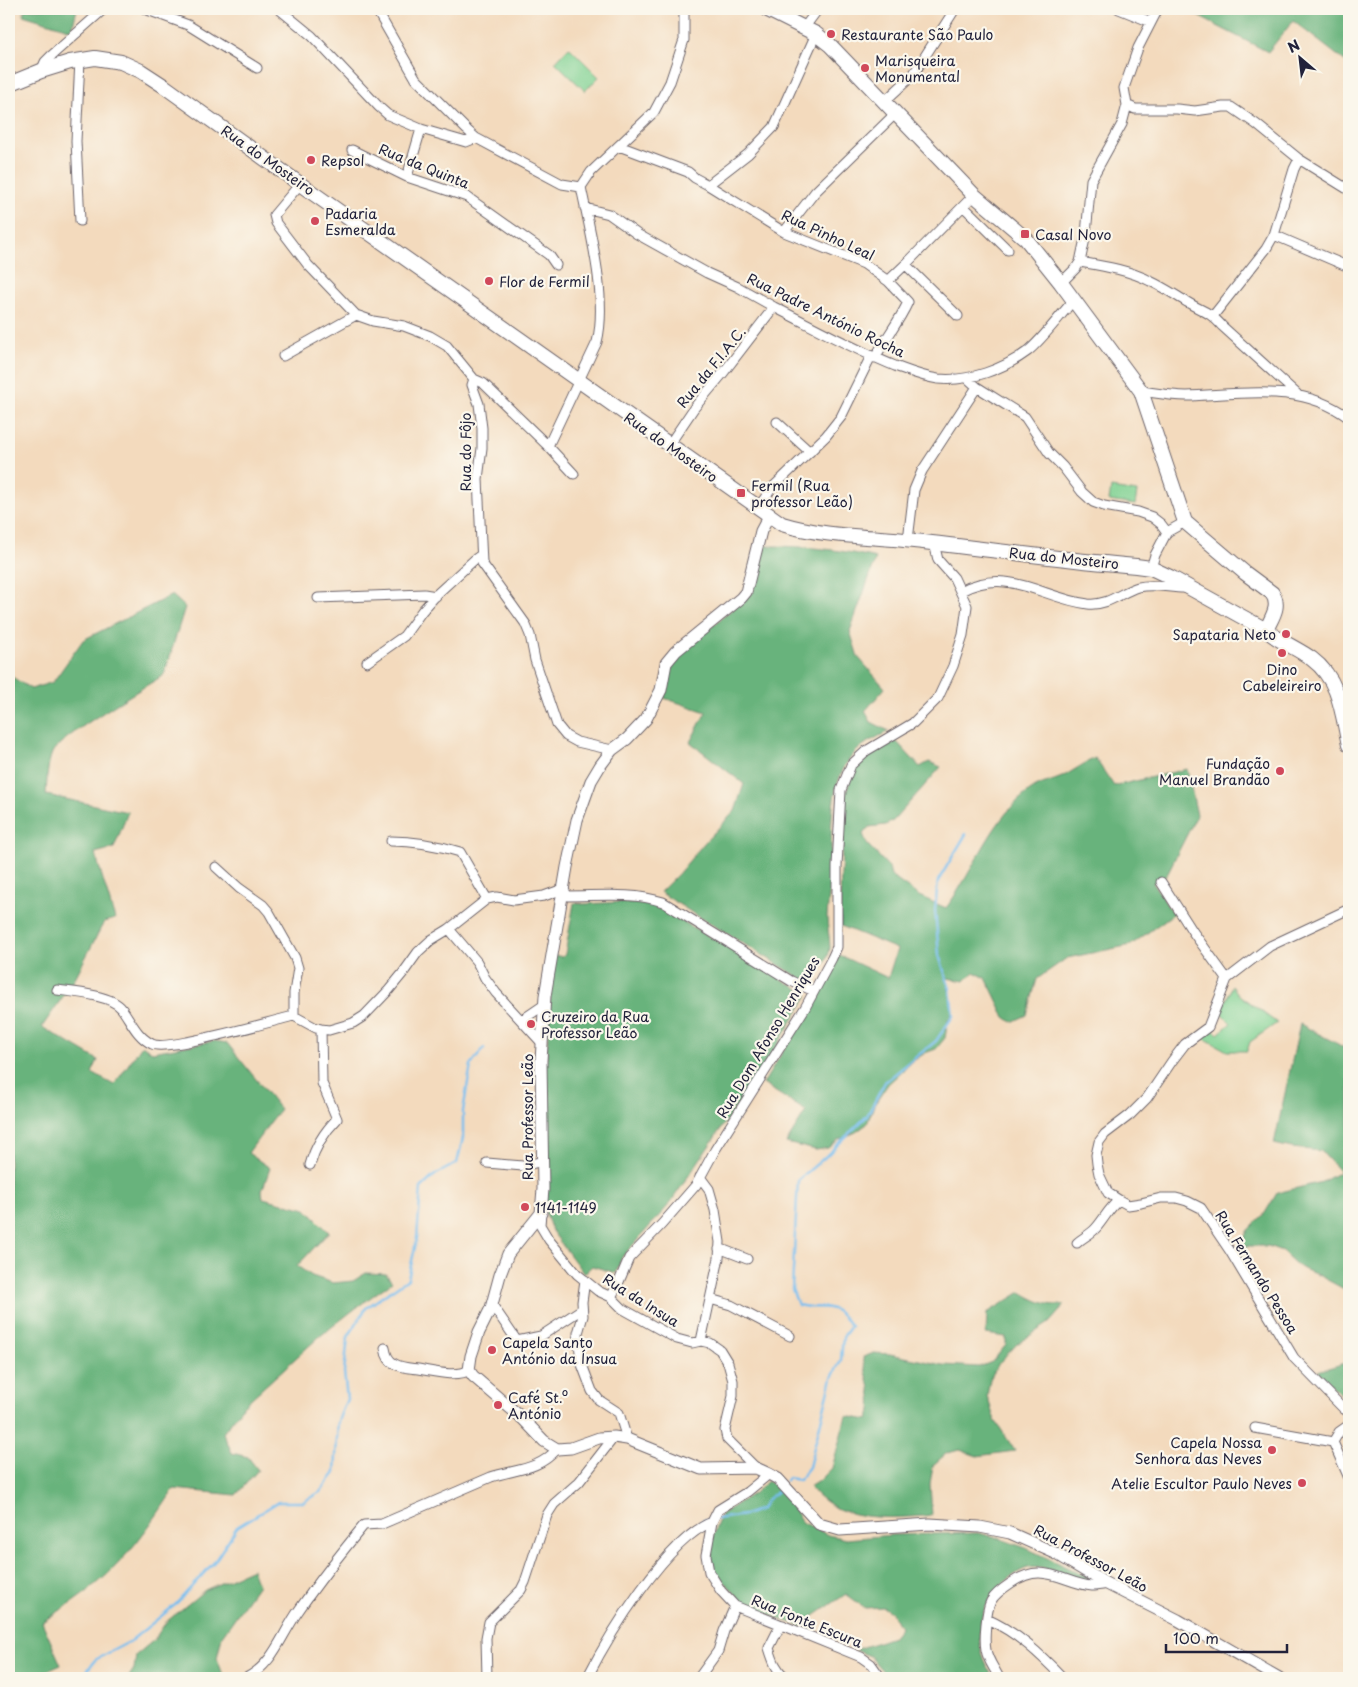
<svg xmlns="http://www.w3.org/2000/svg" width="1358" height="1687" font-family="'Playpen Sans',sans-serif">
	<rect width="100%" height="100%" fill="#fbf7ec"/>
	<filter id="ink" filterUnits="userSpaceOnUse"><feTurbulence type="fractalNoise" baseFrequency=".02" numOctaves="2"/><feDisplacementMap in="SourceGraphic" scale="10" xChannelSelector="R" yChannelSelector="G"/><feConvolveMatrix kernelMatrix="1 2 1 2 8 2 1 2 1" color-interpolation-filters="sRGB"/></filter>
	<filter id="wash" filterUnits="userSpaceOnUse"><feTurbulence type="fractalNoise" baseFrequency=".0096" numOctaves="4" result="noise"/><feDisplacementMap in="SourceGraphic" scale="20" xChannelSelector="R" yChannelSelector="G"/><feGaussianBlur stdDeviation="1.12" result="paint"/><feColorMatrix in="noise" values="0 0 0 0 0 0 0 0 0 0 0 0 0 0 0 0 0 1.4 0 .05"/><feComposite in="paint" operator="in"/></filter>
	<g filter="url(#wash)">
		<rect width="100%" height="100%" fill="#f3dabd"/>
		<!-- green -->
		<path fill="#7fd192" stroke="#507a66" d="M569 47 599 77 585 91 555 62Z
			M1111 488 1137 492 1135 505 1109 501Z
			M1232 986 1239 995 1277 1023 1250 1042 1247 1051H1227L1202 1037 1212 1028 1218 1034 1231 1023 1220 1012 1227 998Z"/>
		<!-- forest -->
		<path fill="#67b37c" stroke="#446a5c" d="M25 9H77L72 30 23 15Z
			M1184 9H1349V59L1346 62 1293 21 1268 52Z
			M765 546C802 546 840 549 876 558L850 631 858 657 885 688 865 711 871 722 889 731C882 735 875 738 868 742 826 768 832 825 831 868 831 884 828 901 827 917 827 927 830 938 830 948 829 959 817 975 809 983L691 912 660 892 679 873 705 842 735 811 744 784 690 742 706 712 664 698 673 660 752 592Z
			M172 595 185 607 164 675C146 686 58 738 52 753 47 765 47 781 46 795L128 812 114 848 95 853 115 919 104 922 73 982 42 1027 98 1060 92 1073 114 1085 142 1045 152 1052 215 1041 227 1043 280 1109 248 1153 270 1168 262 1191 263 1198 306 1209 329 1232 297 1266 312 1276 333 1283 353 1281 366 1273 386 1274 392 1282 360 1305 319 1337 243 1406 223 1433 232 1453 248 1457 258 1470 236 1495 174 1489C149 1528 122 1566 84 1594 71 1604 56 1613 42 1622L61 1665 36 1676 9 1677V675L31 689 53 682 83 640Z
			M896 741 920 767 929 762 941 767 893 821 886 825 869 827 863 834 867 844 889 867 891 876 919 896 946 908C976 869 991 816 1034 788 1042 783 1053 781 1062 777 1073 771 1084 763 1095 758L1114 786 1187 769 1197 815 1166 876 1153 883 1173 914 1131 945 1067 958 1037 979 1027 1015 1012 1022 1005 1017 986 978 974 972 965 981 947 978 953 1012 948 1020 945 1038 936 1049 925 1053 913 1061 888 1084 874 1105 867 1124 856 1132 838 1140 828 1148 816 1150 786 1143 806 1111 763 1084 830 973 839 955 888 978 897 949 841 926 840 901 844 800 853 770 873 753Z
			M623 902 650 904 720 942 808 995 770 1057 668 1206 622 1257 616 1273 592 1266 584 1274 552 1231 545 1211 544 1097 553 955 563 957 565 954 574 903 584 904Z
			M1300 1024 1349 1050V1300L1346 1290 1320 1276 1299 1267 1282 1251 1268 1246H1240L1248 1230 1265 1213 1277 1193 1322 1182 1340 1172 1321 1151 1292 1148 1274 1144Z
			M1021 1292C1036 1301 1046 1306 1065 1305L1049 1323 1017 1344 999 1363 990 1379 987 1396 995 1420 1015 1451 977 1456 960 1450 947 1453 933 1465 930 1484 932 1515C906 1518 869 1520 844 1511 830 1507 819 1497 809 1487L820 1480 832 1468 846 1416 868 1420C877 1401 866 1377 863 1357L874 1353 890 1354 943 1365 979 1367 992 1362 1006 1345V1337L986 1334 987 1313Z
			M1349 1362V1403L1318 1371Z
			M768 1481 784 1494 802 1522 828 1535 846 1539 892 1535 978 1533 998 1538 1026 1548 1091 1579C1077 1584 1049 1564 1028 1568 1020 1570 1011 1577 1005 1582 975 1609 971 1646 995 1678H892L885 1674 870 1656 855 1650 893 1637 900 1628 892 1613 883 1607 865 1608 846 1594 808 1620 804 1627 781 1619 743 1603 717 1573 711 1560V1541L721 1514 754 1493Z
			M252 1569 258 1585 222 1636 217 1658 224 1678H128L134 1669 136 1655 154 1640 166 1622 205 1590Z"/>
		<g fill="none" stroke-linecap="round" stroke-linejoin="round">
			<!-- stream -->
			<path stroke="#78beef" stroke-width="2.5" d="M786 1481 788 1478 799 1480 809 1467 832 1378 841 1360 843 1337 851 1326C830 1298 825 1312 798 1305L792 1289 798 1180 824 1158 867 1116 885 1082 936 1041 953 1016 950 989 939 955 935 910 938 881 966 834
				M716 1519 745 1515 761 1509C767 1496 773 1497 781 1487
				M679 1540 684 1534 704 1520H708
				M82 1678 95 1660 129 1642 175 1605 215 1561 237 1527 278 1502H303L320 1492 335 1473 338 1421 347 1399 344 1372 348 1337 366 1308 408 1279 417 1238 421 1188 435 1175 457 1163 463 1138V1111L471 1065 484 1048"/>
		</g>
	</g>
	<g filter="url(#ink)">
		<g fill="none" stroke-linecap="round" stroke-linejoin="round">
			<!-- minor casing -->
			<g stroke="#6b6268" stroke-width="11">
				<path id="minor" d="M145 9 188 25 257 68
					M279 9 312 36 379 107 388 115 421 129 466 142 476 138
					M376 9 416 79 467 130 476 138 562 184 581 187
					M1119 9 1151 22
					M804 28 818 9
					M80 60 76 141 80 221
					M41 71 45 62 52 55 104 9
					M885 101 913 75 955 9
					M1127 105 1135 109H1177L1195 111 1223 107H1231L1256 124 1299 159 1349 190
					M619 146 688 172 695 178 708 185 784 232 864 264 888 281 908 302C899 322 885 339 875 358
					M352 150 407 177 467 197 549 255 556 265
					M407 177 421 129
					M300 184 274 215 276 223 308 265 356 315 373 321 404 326 430 336 447 346 474 379 472 385 479 404 482 428V448L478 479 482 563 525 623 530 635 535 660 557 725 566 736 577 742 612 750
					M708 185 748 154 774 127 816 34
					M581 187 591 172 654 112 670 82 684 40V9
					M963 206 1008 250
					M585 208 609 214 637 234 707 273 738 287 774 307C814 327 853 349 895 366 909 371 923 377 938 379 969 382 1004 369 1028 351 1042 340 1061 314 1074 300
					M784 232 815 192 896 113
					M1274 235 1349 267
					M1080 262C1103 266 1129 270 1150 281 1163 287 1175 295 1187 302 1203 312 1208 310 1222 326L1297 394
					M906 265 958 316
					M888 281 908 262 974 195
					M1061 283 1076 268 1080 262 1086 234 1091 180 1122 124 1127 105 1124 88 1138 48 1158 9
					M1213 316 1266 249 1274 235 1294 169 1299 159
					M283 356 356 315
					M967 378 977 387 1025 417 1049 453 1063 467 1082 492 1093 502 1104 506 1138 512 1152 517 1161 524 1167 532
					M474 379 483 383 548 446 574 474
					M1141 391C1156 393 1172 396 1187 396 1242 394 1302 382 1349 418
					M777 422 810 452
					M669 445 694 408 724 372 774 307
					M548 446 597 342C608 299 590 231 581 187
					M758 508 771 489 826 436 841 417 871 356
					M908 540 914 490 922 471 977 387
					M1151 568 1155 555 1167 532 1185 522
					M961 591C1009 566 1041 598 1088 604 1108 606 1121 592 1138 587 1154 583 1169 588 1184 588
					M318 598 424 594 436 596
					M367 662 404 636 422 611 438 593 474 560 481 555
					M391 841C415 841 437 845 460 852L487 899
					M216 867 239 888 263 905 269 912 295 958 298 968 294 993V1016
					M1161 882 1193 932 1227 979
					M449 929 477 962 485 978 496 993 542 1043
					M57 990C73 992 112 995 122 1009 131 1021 137 1037 152 1044 167 1052 271 1021 294 1016L316 1028 321 1029 329 1030 353 1023 364 1016 389 990 403 973 418 952 431 940 449 929 487 899 497 897 514 900 544 896 563 889 568 896C600 896 632 892 663 902L791 981 814 991
					M522 1020 544 1005
					M487 1163 523 1166 543 1161
					M310 1165C315 1147 323 1133 337 1119L322 1083 321 1029
					M700 1177 709 1189 715 1210 720 1242 719 1258 701 1341
					M1119 1200 1128 1205 1141 1203 1161 1198H1176L1187 1201 1201 1208 1230 1251 1294 1358 1344 1409 1349 1412
					M541 1213 540 1225 549 1240 577 1274 598 1291 611 1297 623 1309 677 1339 692 1343 701 1341 710 1343 720 1350 728 1363 733 1381V1396L725 1430 727 1439 756 1468
					M1077 1243C1083 1237 1090 1235 1096 1228 1104 1219 1109 1208 1119 1200L1108 1193 1099 1174 1097 1164 1096 1155 1099 1142 1105 1134 1130 1115 1147 1098 1172 1061 1185 1044 1208 1027 1227 979 1270 946 1349 909
					M719 1249 724 1250 747 1259
					M585 1280 582 1302 583 1316 578 1333 581 1362 592 1391 599 1400 619 1413 627 1439
					M611 1297 618 1284 629 1258 662 1224 696 1185 715 1150 805 1008 832 958 837 947V866L841 790 851 765 866 751 913 723 938 698 953 666 963 635 967 606 954 578 938 560 934 543
					M710 1299 731 1305 790 1336
					M493 1301V1306L517 1341 541 1336 582 1309
					M385 1348C386 1355 388 1361 395 1364 402 1368 411 1368 418 1369 431 1371 458 1378 469 1370
					M1349 1425 1339 1432 1333 1442 1349 1478
					M1255 1428 1333 1442
					M769 1474 747 1492 718 1510 712 1522 706 1555 709 1572 721 1591 735 1606 861 1657 871 1664 881 1678
					M987 1619C1018 1633 1040 1654 1063 1678
					M783 1625 779 1628 769 1648C773 1661 776 1670 786 1678
					M700 1676 718 1651 724 1631 735 1606
					M246 1678C274 1664 281 1635 299 1610 319 1581 341 1553 364 1525L382 1524 491 1477C515 1469 538 1471 557 1449
					M487 1678 486 1638 489 1622 521 1590 525 1582 547 1515 554 1504 579 1482 614 1437
					M587 1678C609 1635 666 1540 712 1522
					M999 1678C995 1669 988 1661 986 1650 984 1639 986 1611 991 1601 995 1594 1005 1587 1011 1583 1020 1577 1028 1573 1039 1573 1058 1573 1074 1585 1092 1586 1097 1586 1102 1585 1107 1584"/>
			</g>
			<!-- tertiary casing -->
			<g stroke="#6b6268" stroke-width="13">
				<path id="tertiary" d="M769 516 761 531 746 592 741 598 676 651 666 663 661 690 646 719 627 739 612 750 600 766 591 781 577 820 567 867 545 996 541 1061 543 1189 541 1213 508 1254 500 1275 491 1308 479 1332 471 1356 469 1370 473 1376 523 1419 544 1441 557 1449 571 1448 599 1438 614 1437 627 1439 701 1469 756 1468 769 1474 778 1479 819 1524 840 1530 930 1524 980 1527 1010 1533 1055 1553 1107 1584 1178 1620 1279 1678"/>
			</g>
			<!-- secondary casing -->
			<g stroke="#6b6268" stroke-width="16">
				<path id="secondary" d="M766 9 816 34 830 45 974 195 1026 239 1061 283 1141 391 1185 522 1245 573 1272 593C1281 606 1272 617 1266 630
					M9 84 41 71 70 62 95 58 121 62 141 71 164 86 300 184 782 524C824 537 870 536 914 541 988 549 1062 560 1136 566L1151 568 1170 577 1266 630C1280 642 1297 648 1312 659 1340 680 1342 713 1349 745"/>
			</g>
			<!-- minor -->
			<use href="#minor" stroke="#fff" stroke-width="9"/>
			<!-- tertiary -->
			<use href="#tertiary" stroke="#fff" stroke-width="11"/>
			<!-- secondary -->
			<use href="#secondary" stroke="#fff" stroke-width="14"/>
		</g>
	</g>
	<!-- markers -->
	<g fill="#d1495b" stroke="#fbf7ec" stroke-width="2">
		<circle cx="831" cy="34" r="5"/>
		<circle cx="865" cy="68" r="5"/>
		<circle cx="311" cy="160" r="5"/>
		<circle cx="315" cy="221" r="5"/>
		<rect x="1020" y="229" width="10" height="10" rx="2.5"/>
		<circle cx="489" cy="281" r="5"/>
		<rect x="736" y="488" width="10" height="10" rx="2.5"/>
		<circle cx="1286" cy="634" r="5"/>
		<circle cx="1282" cy="653" r="5"/>
		<circle cx="1280" cy="771" r="5"/>
		<circle cx="531" cy="1024" r="5"/>
		<circle cx="525" cy="1207" r="5"/>
		<circle cx="492" cy="1350" r="5"/>
		<circle cx="498" cy="1405" r="5"/>
		<circle cx="1272" cy="1450" r="5"/>
		<circle cx="1302" cy="1483" r="5"/>
	</g>
	<g text-anchor="middle" dominant-baseline="central" stroke-width="4.5" stroke-linejoin="round" paint-order="stroke">
		<!-- poi labels -->
		<g font-size="14" fill="#22223b" stroke="#fbf7ec" text-anchor="start">
			<text x="841" y="34">Restaurante São Paulo</text>
			<text x="875" y="60">Marisqueira<tspan x="875" dy="16">Monumental</tspan></text>
			<text x="321" y="160">Repsol</text>
			<text x="325" y="213">Padaria<tspan x="325" dy="16">Esmeralda</tspan></text>
			<text x="1035" y="234">Casal Novo</text>
			<text x="499" y="281">Flor de Fermil</text>
			<text x="751" y="485">Fermil (Rua<tspan x="751" dy="16">professor Leão)</tspan></text>
			<text x="1276" y="634" text-anchor="end">Sapataria Neto</text>
			<text x="1282" y="669" text-anchor="middle">Dino<tspan x="1282" dy="16">Cabeleireiro</tspan></text>
			<text x="1270" y="763" text-anchor="end">Fundação<tspan x="1270" dy="16">Manuel Brandão</tspan></text>
			<text x="541" y="1016">Cruzeiro da Rua<tspan x="541" dy="16">Professor Leão</tspan></text>
			<text x="535" y="1207">1141-1149</text>
			<text x="502" y="1342">Capela Santo<tspan x="502" dy="16">António da Ínsua</tspan></text>
			<text x="508" y="1397">Café St.º<tspan x="508" dy="16">António</tspan></text>
			<text x="1262" y="1442" text-anchor="end">Capela Nossa<tspan x="1262" dy="16">Senhora das Neves</tspan></text>
			<text x="1292" y="1483" text-anchor="end">Atelie Escultor Paulo Neves</text>
		</g>
		<!-- street labels -->
		<g font-size="14" fill="#22223b" stroke="#fbf7ec">
			<text transform="translate(268 160) rotate(35)">Rua do Mosteiro</text>
			<text transform="translate(424 166) rotate(22)">Rua da Quinta</text>
			<text transform="translate(828 235) rotate(25)">Rua Pinho Leal</text>
			<text transform="translate(826 315) rotate(26)">Rua Padre António Rocha</text>
			<text transform="translate(711 367) rotate(-51)">Rua da F.I.A.C.</text>
			<text transform="translate(671 447) rotate(35)">Rua do Mosteiro</text>
			<text transform="translate(465 452) rotate(-90)">Rua do Fôjo</text>
			<text transform="translate(1064 558) rotate(6)">Rua do Mosteiro</text>
			<text transform="translate(768 1037) rotate(-59)">Rua Dom Afonso Henriques</text>
			<text transform="translate(527 1117) rotate(-90)">Rua Professor Leão</text>
			<text transform="translate(1257 1272) rotate(58)">Rua Fernando Pessoa</text>
			<text transform="translate(641 1300) rotate(32)">Rua da Insua</text>
			<text transform="translate(1091 1558) rotate(28)">Rua Professor Leão</text>
			<text transform="translate(807 1621) rotate(22)">Rua Fonte Escura</text>
		</g>
	</g>
	<!-- margin -->
	<rect width="1358" height="1687" fill="none" stroke="#fbf7ec" stroke-width="30"/>
	<!-- north arrow -->
	<g transform="translate(1300 58) rotate(332)" stroke="#fbf7ec" stroke-width="4" paint-order="stroke">
	<path d="M0-4L9 19L0 12L-9 19Z" fill="#22223b"/>
	<text y="-8" font-size="14" font-weight="bold" text-anchor="middle" fill="#22223b">N</text>
	</g>
	<!-- scale -->
	<path d="M1166 1644v8h121v-8" fill="none" stroke="#22223b" stroke-width="2.5"/>
	<text x="1173" y="1644" font-size="15" fill="#22223b" stroke="#fbf7ec" stroke-width="4" paint-order="stroke">100 m</text>
</svg>
